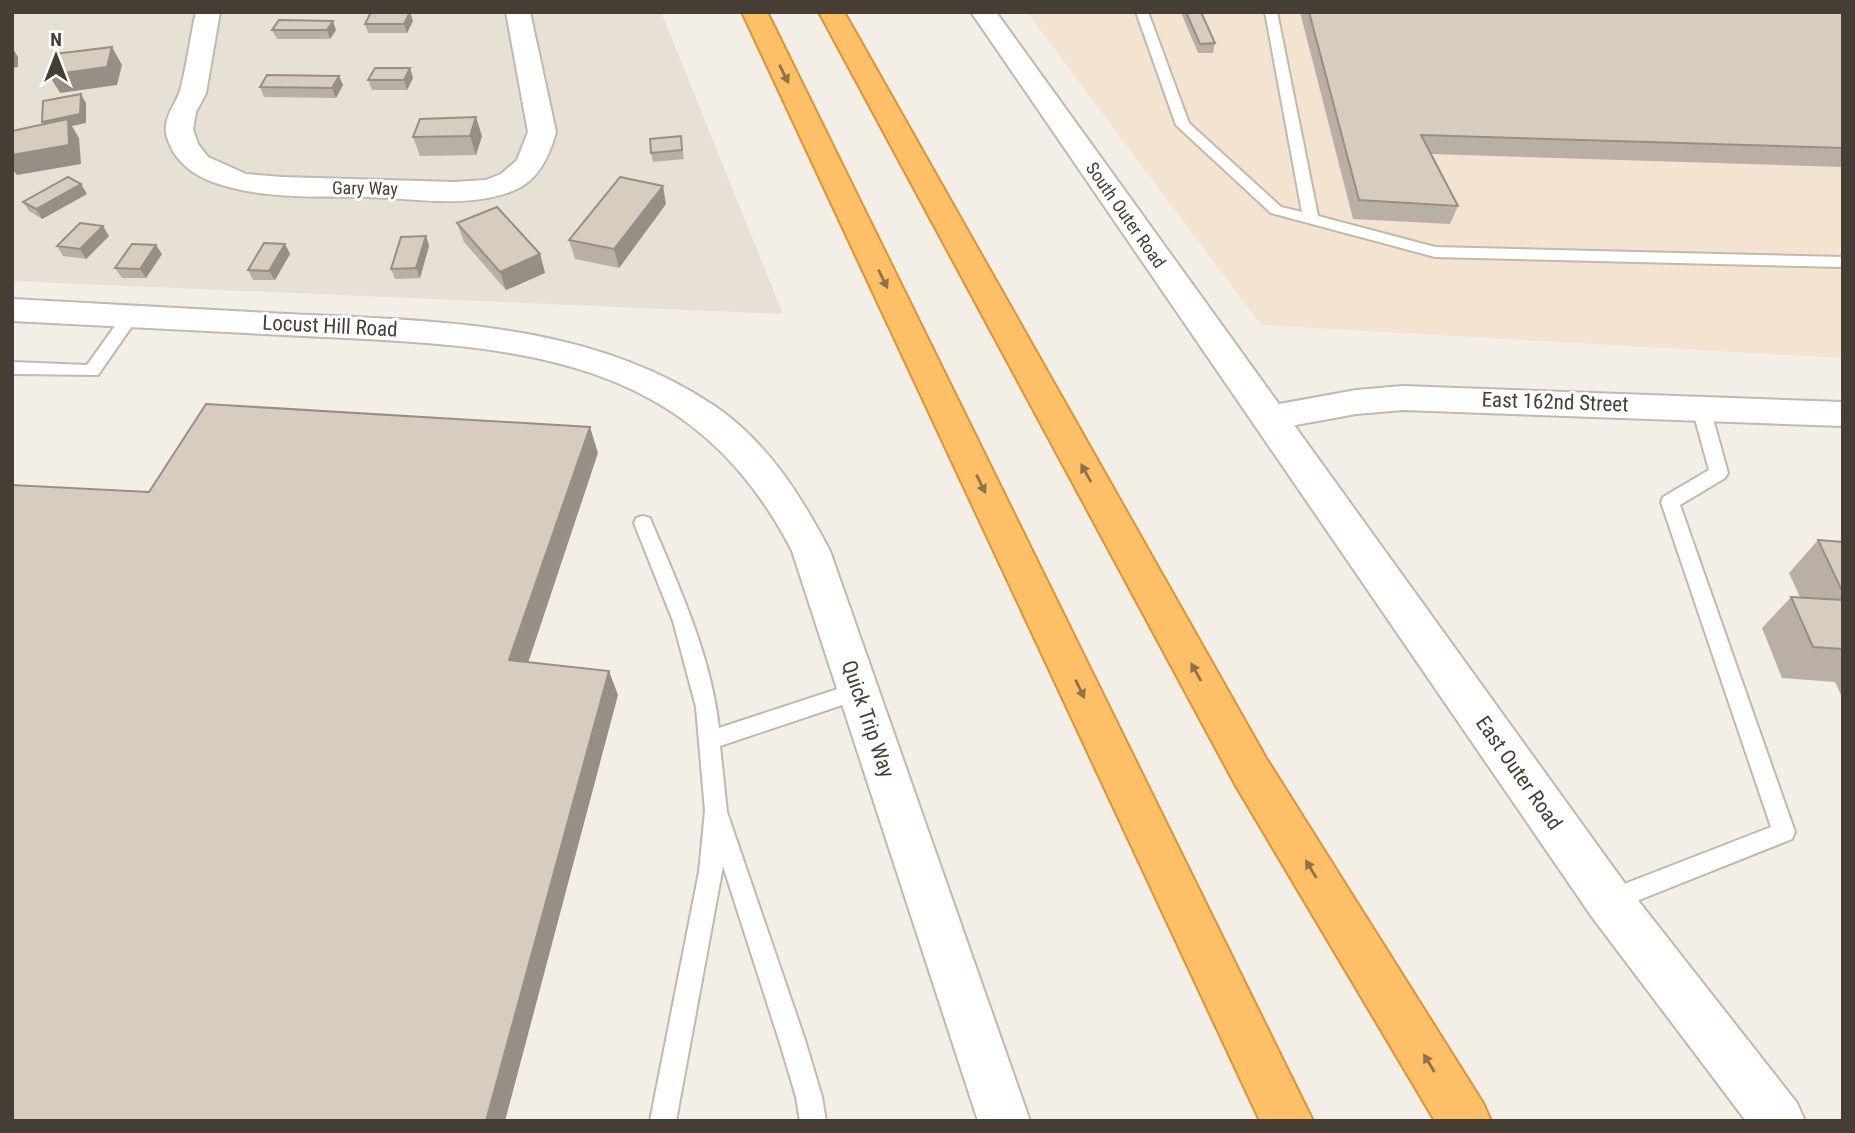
<svg xmlns="http://www.w3.org/2000/svg" width="1855" height="1133" font-family="'Roboto Condensed',sans-serif">
	<rect width="100%" height="100%" fill="#f3eee6"/>
	<!-- residential -->
	<path fill="#e7e0d4" d="M12 12H661L783 314 12 281Z"/>
	<!-- commercial -->
	<path fill="#f5e3d1" d="M1027 12H1843V358L1261 325Z"/>
	<g fill="none" stroke-linecap="round" stroke-linejoin="round">
		<!-- service casing -->
		<g stroke="#c2b8ac" stroke-width="4">
			<path id="service" d="M1136 12H1148L1189 123 1281 207 1302 212 1265 12H1277L1318 216 1435 247 1843 257V267L1435 257 1271 213 1176 125Z
				M131 311 139 316 98 375 12 374V362L87 365 125 312Z
				M1701 402 1710 408 1728 473 1725 478 1680 505 1795 832 1792 839 1609 912 1601 909 1597 901 1601 893 1771 827 1661 502 1663 497 1709 470 1692 408Z
				M643 516 650 518 652 523C680 589 711 656 719 728L859 682 866 685 869 691 866 697 720 746 727 812 805 1040 822 1097 826 1121H800L796 1097 779 1040 723 866 676 1121H650L699 872 705 811 696 707 673 621 634 523 636 518Z"/>
		</g>
		<!-- minor casing -->
		<g stroke="#c2b8ac" stroke-width="4">
			<path id="minor" d="M196 12H220L206 93 196 112 193 129 198 144 208 157 246 174 282 177 454 182 486 180 501 174 517 160 528 132 506 12H530L556 132C550 154 540 177 519 188 476 209 418 199 371 197 319 196 263 200 213 182 196 176 177 163 170 145 167 139 165 131 166 125 168 111 176 103 180 91 187 65 190 38 196 12Z
				M12 299C104 304 196 309 287 314 434 321 590 321 716 407 768 443 801 496 830 551L1030 1121H978L792 551C688 347 505 346 304 336 206 331 109 326 12 321Z
				M1403 386 1843 402V426L1403 410 1356 414 1268 430 1256 427 1251 418 1256 409 1268 406 1356 390Z"/>
		</g>
		<!-- tertiary casing -->
		<g stroke="#c2b8ac" stroke-width="4">
			<path id="tertiary" d="M971 12H996L1626 885 1797 1103 1805 1121H1746L1592 917Z"/>
		</g>
		<!-- motorway casing -->
		<g stroke="#dd9337" stroke-width="4">
			<path id="motorway" d="M742 12H767L1313 1121H1260Z
				M819 12H844L1266 758 1483 1103 1491 1121H1435L1236 786Z"/>
		</g>
		<!-- service -->
		<use href="#service" fill="#fff" fill-rule="evenodd"/>
		<!-- minor -->
		<use href="#minor" fill="#fff" fill-rule="evenodd"/>
		<!-- tertiary -->
		<use href="#tertiary" fill="#fff" fill-rule="evenodd"/>
		<!-- motorway -->
		<use href="#motorway" fill="#fdbf67" fill-rule="evenodd"/>
	</g>
	<!-- wall -->
	<path fill="#baafa4" d="M1182 12H1186L1215 43 1213 53H1198L1182 15Z
		M1300 12H1843V167L1431 154 1458 206 1450 224 1353 219Z
		M413 21 407 33H368L365 24Z
		M272 30H336L330 39H277Z
		M410 68 413 78 407 90H372L368 80Z
		M339 76 343 85 336 98 264 97 260 87Z
		M482 136 476 155 420 156 413 137Z
		M682 146 684 159 653 162 651 153Z
		M87 194 42 219 29 211 23 202Z
		M666 204 619 268 575 259 569 240Z
		M457 223 540 254 545 273 506 290 464 242Z
		M109 236 86 259 63 256 57 246Z
		M426 236 429 246 420 278 395 279 391 269Z
		M285 244 290 254 275 280H253L248 270Z
		M162 254 146 278H122L115 268Z
		M1818 540 1843 542V699L1835 682 1782 678 1762 628 1791 597H1800L1789 573Z"/>
	<!-- shaded-wall -->
	<path fill="#978f86" d="M410 12 413 21 407 33 404 24Z
		M333 21 336 30 330 39 327 30Z
		M12 47 18 57V67L12 68Z
		M112 47 122 65 117 85 60 93 49 75Z
		M410 68 413 78 407 90 404 80Z
		M339 76 343 85 336 98 332 88Z
		M81 94 86 103V123L72 126 79 138 81 164 17 175 12 169V155L48 131 42 122Z
		M476 117 482 136 476 155 470 136Z
		M81 184 87 194 42 219 36 209Z
		M663 186 666 204 619 268 614 249Z
		M103 226 109 236 86 259 80 249Z
		M426 236 429 246 420 278 416 268Z
		M285 244 290 254 275 280 269 271Z
		M156 245 162 254 146 278 140 269Z
		M540 254 545 273 506 290 500 272Z
		M590 427 598 453 521 684 509 660Z
		M609 671 618 695 505 1121H486Z"/>
	<!-- building -->
	<path fill="#d8ccbf" stroke="#978f86" stroke-width="2" d="M371 12H410L404 24H365Z
		M1186 12H1201L1215 43 1200 44Z
		M1309 12H1843V148L1421 135 1458 206 1359 200Z
		M279 20 333 21 327 30H272Z
		M112 47 107 67 49 75 55 54Z
		M375 68H410L404 80H368Z
		M267 75 339 76 332 88 260 87Z
		M81 94 80 114 42 122 43 101Z
		M476 117 470 136 413 137 420 119Z
		M68 119 69 145 12 155V131Z
		M681 136 682 150 651 153 650 139Z
		M68 177 81 184 36 209 23 202Z
		M620 177 663 186 614 249 569 240Z
		M497 207 540 254 500 272 457 223Z
		M80 223 103 226 80 249 57 246Z
		M426 236 416 268 391 269 401 237Z
		M264 243 285 244 269 271 248 270Z
		M132 244 156 245 140 269 115 268Z
		M206 404 590 427 509 660 609 671 486 1121H12V485L149 492Z
		M1818 540 1843 542V593Z
		M1791 597 1843 600V649L1813 647Z"/>
	<!-- one-way arrows -->
	<defs><path id="oneway-solid" d="M-6-.8H1V-3.2L6.5 0L1 3.2V.8H-6Z" transform="scale(1.75)"/></defs>
	<g fill="#8f7249">
		<use href="#oneway-solid" transform="translate(784 74) rotate(64)"/>
		<use href="#oneway-solid" transform="translate(883 279) rotate(64)"/>
		<use href="#oneway-solid" transform="translate(1086 473) rotate(-119)"/>
		<use href="#oneway-solid" transform="translate(981 484) rotate(64)"/>
		<use href="#oneway-solid" transform="translate(1196 672) rotate(-119)"/>
		<use href="#oneway-solid" transform="translate(1080 689) rotate(64)"/>
		<use href="#oneway-solid" transform="translate(1311 869) rotate(-121)"/>
		<use href="#oneway-solid" transform="translate(1429 1063) rotate(-121)"/>
	</g>
	<g text-anchor="middle" dominant-baseline="central" stroke-width="6" stroke-linejoin="round" paint-order="stroke">
		<!-- far-street labels -->
		<g font-size="18" fill="#463e35" stroke="#fff">
			<text transform="translate(365 188) rotate(1)">Gary Way</text>
			<text transform="translate(1126 215) rotate(55)">South Outer Road</text>
		</g>
		<!-- street labels -->
		<g font-size="21" fill="#463e35" stroke="#fff">
			<text transform="translate(330 326) rotate(3)">Locust Hill Road</text>
			<text transform="translate(1555 402) rotate(2)">East 162nd Street</text>
			<text transform="translate(868 719) rotate(71)">Quick Trip Way</text>
			<text transform="translate(1519 773) rotate(55)">East Outer Road</text>
		</g>
	</g>
	<!-- border -->
	<rect width="1855" height="1133" fill="none" stroke="#463e35" stroke-width="28"/>
	<!-- north arrow -->
	<g transform="translate(56 56)" stroke="#ffffff" stroke-width="5" paint-order="stroke">
	<path d="M0-5L12 26L0 18L-12 26Z" fill="#463e35"/>
	<text y="-10" font-size="19" font-weight="bold" text-anchor="middle" fill="#463e35">N</text>
	</g>
</svg>
